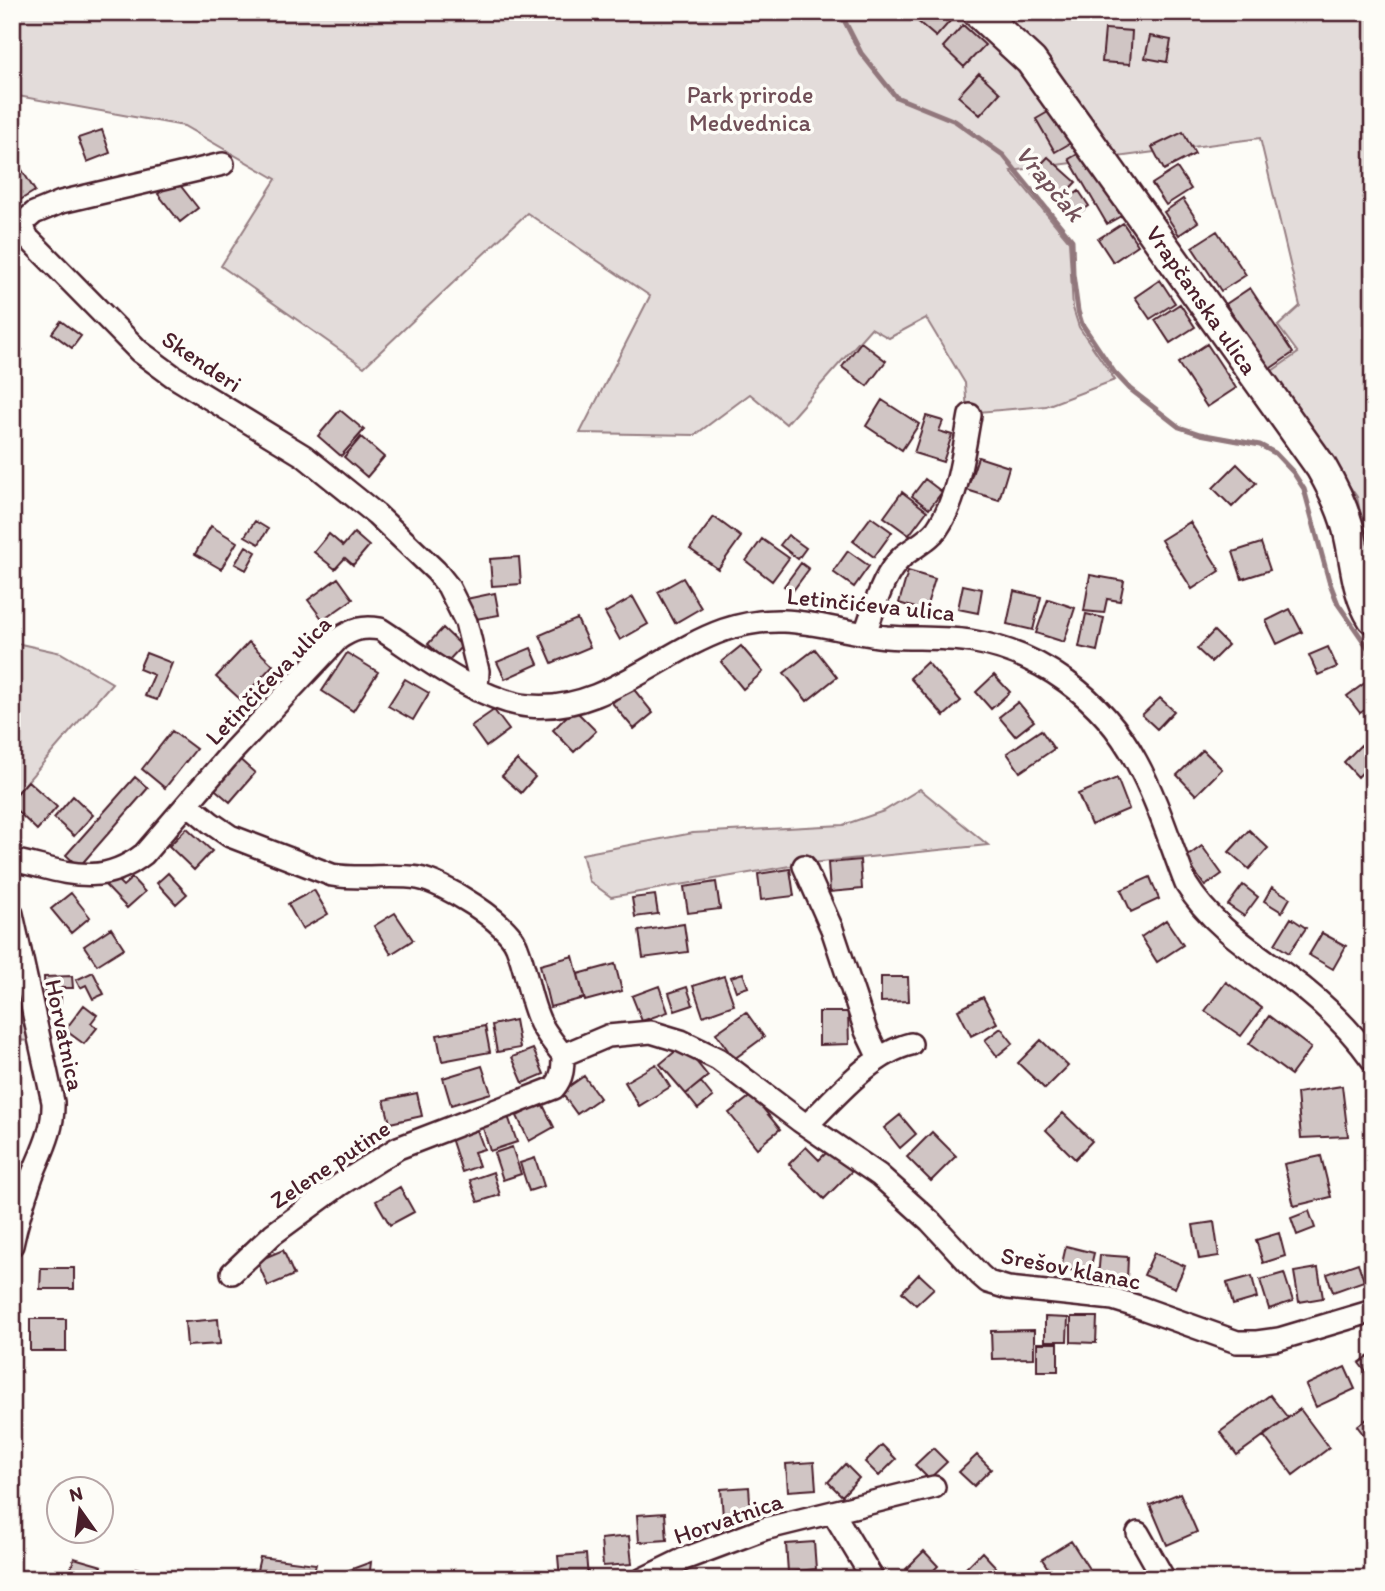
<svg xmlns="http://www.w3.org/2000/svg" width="1385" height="1591" font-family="Itim,sans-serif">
	<rect width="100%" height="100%" fill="#fdfcf7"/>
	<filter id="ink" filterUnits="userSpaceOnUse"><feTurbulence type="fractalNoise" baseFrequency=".0143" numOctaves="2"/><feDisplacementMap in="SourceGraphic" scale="14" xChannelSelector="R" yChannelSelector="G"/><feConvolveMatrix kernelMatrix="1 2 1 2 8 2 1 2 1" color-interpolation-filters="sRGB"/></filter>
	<g filter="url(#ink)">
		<!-- green -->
		<path fill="#e3dcda" stroke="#967e82" stroke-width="2" d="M12 12H1373V576L1357 497 1269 373 1298 353 1278 326 1300 306 1260 138 1011 171 1069 241 1073 308 1079 327 1115 380 1046 406 967 413 965 383 926 318 889 338 871 328 786 424 750 394 695 435 580 433 650 296 527 213 364 367 221 266 276 179 184 126 12 95Z
			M16 643 61 653 112 683 12 799V648Z
			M920 789 988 845 801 864 611 897 589 881 582 854 693 833 843 825 884 811Z
			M12 957 33 1041 12 1040Z"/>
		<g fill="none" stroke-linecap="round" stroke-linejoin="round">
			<!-- stream -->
			<path stroke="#91777b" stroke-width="5" d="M840 12 861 53 896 97 955 121 1003 155 1072 240 1073 274 1078 311 1082 324 1114 372 1130 389 1179 427 1200 434 1260 445 1275 453 1293 472 1304 489 1329 581 1338 604 1373 655"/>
		</g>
		<!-- building -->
		<path fill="#d0c5c4" stroke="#4a1f2b" stroke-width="2" d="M907 12H943L952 19 936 37Z
			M963 25 985 45 964 67 943 47Z
			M1105 29 1132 31 1130 64 1102 62Z
			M1150 36 1171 40 1167 62 1145 58Z
			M979 73 1000 93 980 115 958 96Z
			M1055 108 1074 141 1055 152 1036 119Z
			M102 130 110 153 87 162 78 138Z
			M1183 132 1195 154 1164 170 1152 147Z
			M1083 151 1121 216 1107 224 1069 159Z
			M1048 157 1076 182 1060 199 1032 174Z
			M1177 168 1191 189 1166 205 1152 184Z
			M22 170 35 191 12 205V176Z
			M176 180 198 208 180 222 158 194Z
			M1079 191 1089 206 1076 215 1067 200Z
			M1183 199 1198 222 1179 235 1164 212Z
			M1123 223 1138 245 1113 262 1098 239Z
			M1217 231 1246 275 1221 291 1192 247Z
			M1160 280 1175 303 1150 319 1135 297Z
			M1250 288 1293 353 1268 370 1226 304Z
			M1180 304 1195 327 1170 343 1155 320Z
			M61 321 81 336 72 348 52 333Z
			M12 339 22 350 12 358Z
			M861 342 886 361 867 386 842 367Z
			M1207 344 1236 388 1207 407 1178 363Z
			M882 400 919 424 902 450 866 426Z
			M340 410 364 430 341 456 318 436Z
			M926 416 943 421 939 431 952 435 943 462 914 453Z
			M361 437 384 457 367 477 344 457Z
			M978 457 1009 467 999 500 967 490Z
			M1237 464 1256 483 1232 507 1213 488Z
			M925 479 942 492 929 509 912 496Z
			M902 492 927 511 909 535 884 517Z
			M714 517 741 537 718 569 690 549Z
			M871 517 892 532 874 557 853 541Z
			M255 521 268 529 259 544 245 536Z
			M1190 522 1220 571 1192 589 1161 540Z
			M211 526 237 542 221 569 195 554Z
			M354 533 369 546 353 565 345 558 335 569 314 552 329 534 343 546Z
			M788 535 806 548 798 559 780 545Z
			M762 539 789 558 772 581 746 561Z
			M1261 543 1270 570 1242 579 1233 552Z
			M246 546 256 552 246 570 235 564Z
			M848 551 869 566 854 587 833 572Z
			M519 557 521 584 492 586 490 559Z
			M801 563 809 569 792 592 784 586Z
			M908 571 935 579 925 611 899 603Z
			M1090 575 1124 581 1120 601 1107 599 1104 613 1084 611Z
			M338 578 353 599 323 620 308 600Z
			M683 578 701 608 675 623 658 592Z
			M963 585 982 589 978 613 958 609Z
			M1014 591 1041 597 1033 630 1007 624Z
			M495 593 499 615 470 620 466 599Z
			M633 597 648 624 620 640 605 613Z
			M1048 599 1075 608 1064 642 1036 633Z
			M1290 609 1302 632 1277 644 1266 621Z
			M1086 614 1104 618 1097 651 1079 647Z
			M577 619 590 647 552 663 540 635Z
			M443 628 462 646 447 662 428 644Z
			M1214 631 1228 645 1211 662 1197 649Z
			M249 642 273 665 241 700 216 677Z
			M741 646 763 672 743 689 721 662Z
			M1328 647 1337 667 1318 675 1309 655Z
			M531 648 538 664 505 679 497 662Z
			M815 649 837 677 807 701 784 673Z
			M146 653 172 663 157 700 145 696 154 675 139 669Z
			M347 653 378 672 353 711 322 691Z
			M927 662 961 701 944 716 910 678Z
			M994 675 1010 692 991 709 976 692Z
			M405 679 429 693 413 720 388 706Z
			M1369 680 1373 683V705L1360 713 1347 696Z
			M632 687 653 713 634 729 612 703Z
			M1160 698 1174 711 1157 729 1142 715Z
			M1018 702 1034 721 1015 736 999 717Z
			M574 709 596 731 574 752 553 730Z
			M494 710 509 730 486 747 471 726Z
			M1041 730 1054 749 1020 772 1007 753Z
			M172 731 196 749 165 788 142 769Z
			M1361 745 1373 756V761L1358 777 1344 762Z
			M1203 750 1222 769 1196 795 1177 775Z
			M237 757 255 773 230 802 211 786Z
			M517 760 535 777 521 793 502 776Z
			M135 777 148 788 79 867 66 855Z
			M1117 778 1129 809 1091 825 1078 794Z
			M28 781 57 807 37 830 12 806V799Z
			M73 796 93 815 74 836 54 818Z
			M187 828 212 851 194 870 169 846Z
			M1249 830 1268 848 1249 869 1229 852Z
			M1202 846 1222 874 1205 886 1185 858Z
			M860 860 862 889 830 892 828 863Z
			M790 869 794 896 761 900 758 874Z
			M168 873 187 894 176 904 157 883Z
			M113 876 123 886 132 878 145 892 127 908 104 884Z
			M1150 877 1159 899 1131 912 1121 890Z
			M716 882 720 909 688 913 684 887Z
			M1243 885 1258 897 1244 916 1228 905Z
			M1272 887 1290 898 1282 912 1264 901Z
			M314 890 328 914 302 929 288 904Z
			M71 893 90 917 71 933 51 909Z
			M655 895 658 914 635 917 632 898Z
			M395 913 413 940 391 954 374 926Z
			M1291 918 1306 928 1289 953 1275 944Z
			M1166 920 1183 945 1157 962 1141 937Z
			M684 924 688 952 643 958 639 931Z
			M111 928 124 948 97 965 84 946Z
			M1322 933 1346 946 1333 969 1309 955Z
			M573 956 584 998 550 1007 540 965Z
			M615 964 622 991 585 1001 578 974Z
			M93 972 104 994 93 999 86 985 80 988 76 980Z
			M743 973 748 987 736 991 731 977Z
			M72 976 73 988H61V1003H45L44 977Z
			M724 976 734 1005 703 1016 693 986Z
			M881 977H908L909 1001 881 1002Z
			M1226 982 1262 1008 1241 1036 1205 1011Z
			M659 986 668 1012 642 1021 632 996Z
			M687 987 693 1005 675 1011 669 993Z
			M983 997 997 1023 971 1036 958 1010Z
			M84 1005 97 1015 91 1023 97 1028 84 1044 65 1030Z
			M746 1012 764 1037 734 1059 716 1033Z
			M819 1012H848L849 1044 819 1045Z
			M1269 1016 1311 1048 1291 1075 1249 1044Z
			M515 1020 520 1048 497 1052 492 1025Z
			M485 1026 490 1052 442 1061 437 1035Z
			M1001 1028 1013 1043 997 1056 985 1040Z
			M1041 1040 1068 1066 1045 1089 1018 1063Z
			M683 1045 708 1076 686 1094 660 1064Z
			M533 1049 544 1074 523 1083 512 1057Z
			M656 1064 670 1087 639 1106 625 1082Z
			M482 1066 491 1093 451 1105 443 1078Z
			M584 1076 600 1098 577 1114 561 1092Z
			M701 1082 713 1097 698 1109 686 1094Z
			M1342 1086 1348 1136 1301 1138 1297 1093Z
			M417 1093 422 1116 390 1123 384 1100Z
			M752 1095 780 1129 757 1148 729 1113Z
			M542 1103 554 1127 529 1141 517 1116Z
			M1063 1113 1092 1141 1075 1159 1046 1130Z
			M900 1115 916 1134 900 1148 884 1128Z
			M508 1116 517 1142 490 1151 482 1125Z
			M477 1130 484 1149 474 1152 479 1166 462 1172 451 1138Z
			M932 1132 956 1156 931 1181 907 1157Z
			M512 1147 521 1174 503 1180 494 1153Z
			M806 1147 819 1160 831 1148 853 1170 824 1199 789 1164Z
			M1321 1156 1331 1197 1294 1206 1284 1164Z
			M535 1158 544 1186 529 1191 520 1163Z
			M493 1172 500 1195 478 1202 470 1180Z
			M400 1187 414 1212 390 1225 376 1201Z
			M1309 1211 1315 1228 1297 1235 1291 1218Z
			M1214 1222 1219 1256 1199 1259 1193 1225Z
			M1279 1233 1285 1256 1263 1263 1256 1240Z
			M1066 1246 1094 1253 1089 1274 1061 1268Z
			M283 1250 294 1275 268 1286 257 1261Z
			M1154 1253 1185 1266 1175 1288 1144 1275Z
			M1100 1255 1128 1257 1127 1281 1098 1278Z
			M1358 1263 1364 1281 1333 1292 1327 1274Z
			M41 1268H74V1289H40Z
			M1318 1268 1323 1298 1299 1302 1294 1272Z
			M1284 1273 1293 1301 1269 1309 1260 1280Z
			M919 1274 934 1288 916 1305 902 1292Z
			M1252 1276 1257 1298 1233 1305 1227 1283Z
			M1045 1317 1068 1318 1067 1341H1045Z
			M1071 1317H1097L1096 1343 1071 1342Z
			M30 1319H66V1351H30Z
			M218 1319 220 1344 187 1346 185 1322Z
			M1034 1330V1358L992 1359 991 1331Z
			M1037 1343H1058V1371H1037Z
			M1373 1353V1381L1359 1363Z
			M1345 1367 1355 1389 1316 1407 1306 1385Z
			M1270 1395 1288 1418 1237 1455 1220 1432Z
			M1300 1409 1329 1448 1293 1475 1264 1436Z
			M1373 1415V1435L1367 1439 1357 1426Z
			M882 1445 896 1459 879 1476 865 1462Z
			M933 1448 947 1462 929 1479 915 1465Z
			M977 1455 991 1469 974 1486 959 1472Z
			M814 1462 816 1489 788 1491 786 1464Z
			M845 1464 859 1478 842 1496 828 1482Z
			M749 1487 751 1515 723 1517 721 1489Z
			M1180 1493 1197 1532 1167 1545 1150 1505Z
			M665 1513 667 1540 639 1542 637 1515Z
			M629 1536 632 1564 603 1566 601 1539Z
			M1071 1541 1091 1572 1081 1579H1055L1042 1559Z
			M814 1542 816 1569 788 1572 786 1544Z
			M924 1551 938 1566 925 1579H916L906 1569Z
			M982 1552 996 1567 984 1579H973L964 1570Z
			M586 1554 588 1579H560L558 1556Z
			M260 1557 316 1564 312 1579H255Z
			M74 1558 102 1566 98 1579H68Z
			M371 1562 369 1579H340L341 1573Z
			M136 1568 164 1576 163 1579H132Z
			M1131 1571 1136 1579H1114Z
			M218 1572 242 1579H216Z"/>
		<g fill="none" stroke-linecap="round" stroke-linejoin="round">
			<!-- street casing -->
			<g stroke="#4a1f2b" stroke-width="26">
				<path id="street" d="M223 164 61 202 34 213 25 221 24 230 28 238 139 351 173 376 304 456 376 514 436 571 448 586 466 622 478 671 477 690
					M865 633C875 607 882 575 903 556 914 547 928 541 937 529 959 497 963 452 970 415
					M188 804 211 823 230 836 332 875C360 880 389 874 418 878 443 882 508 922 517 947 527 972 529 1000 541 1024 547 1035 555 1045 563 1055L608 1036 651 1032 681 1041 718 1059 800 1121 879 1175 930 1221 980 1275 988 1282 1008 1288 1113 1299 1139 1307 1237 1342H1257L1279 1339 1373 1311
					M12 860C62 870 98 890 144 854L232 752 338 639C353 629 363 626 380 629 422 656 479 701 529 706 603 713 659 653 724 630 786 609 825 630 886 637 914 639 942 637 970 641 1040 652 1103 699 1136 761 1157 799 1170 843 1186 884 1214 930 1261 955 1302 987 1328 1008 1354 1034 1373 1061
					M804 866 832 929 866 1031 879 1058
					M12 914 53 1102C54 1130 42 1151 32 1176 24 1199 17 1221 12 1245
					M807 1125C835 1098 872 1053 911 1044
					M232 1273 273 1234 341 1184 398 1148 554 1088C563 1078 563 1067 563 1055
					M834 1514 873 1579
					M1138 1533 1164 1579
					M643 1579 684 1559 764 1529 934 1487"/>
			</g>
			<!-- secondary casing -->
			<g stroke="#4a1f2b" stroke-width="35">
				<path id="secondary" d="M978 12 1031 61 1321 467C1332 486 1342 506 1348 528 1356 557 1356 592 1373 618"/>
			</g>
			<!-- street -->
			<use href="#street" stroke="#fdfcf7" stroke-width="21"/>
			<!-- secondary -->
			<use href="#secondary" stroke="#fdfcf7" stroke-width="30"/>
		</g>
	</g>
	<g text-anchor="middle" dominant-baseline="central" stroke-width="7" stroke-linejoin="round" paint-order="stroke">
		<!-- park labels -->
		<g font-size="24" fill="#704e57" stroke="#fdfcf7">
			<text x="750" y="94">Park prirode<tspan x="750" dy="28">Medvednica</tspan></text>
		</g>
		<!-- street labels -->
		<g font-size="24" fill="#4a1f2b" stroke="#fdfcf7">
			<text transform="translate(1202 300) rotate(55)">Vrapčanska ulica</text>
			<text transform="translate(202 361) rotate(34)">Skenderi</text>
			<text transform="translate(871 604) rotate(6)">Letinčićeva ulica</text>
			<text transform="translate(268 680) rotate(-46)">Letinčićeva ulica</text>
			<text transform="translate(65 1035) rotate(78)">Horvatnica</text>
			<text transform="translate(330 1164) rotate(-34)">Zelene putine</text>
			<text transform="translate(1071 1268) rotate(11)">Srešov klanac</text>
			<text transform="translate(728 1518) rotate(-19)">Horvatnica</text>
		</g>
		<!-- water labels -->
		<g font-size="26" font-style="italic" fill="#73525a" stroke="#fdfcf7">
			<text transform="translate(1050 183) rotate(50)">Vrapčak</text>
		</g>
	</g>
	<!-- margin -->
	<rect width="1385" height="1591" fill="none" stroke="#fdfcf7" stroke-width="42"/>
	<rect x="21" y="21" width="1343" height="1549" fill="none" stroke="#4a1f2b" stroke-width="2.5" filter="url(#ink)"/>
	<!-- north arrow -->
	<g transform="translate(80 1510) rotate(346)"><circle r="33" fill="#fdfcf7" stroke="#b5a4a5" stroke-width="2"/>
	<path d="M0-5L12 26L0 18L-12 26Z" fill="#4a1f2b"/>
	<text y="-10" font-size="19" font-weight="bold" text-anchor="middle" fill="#4a1f2b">N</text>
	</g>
</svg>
